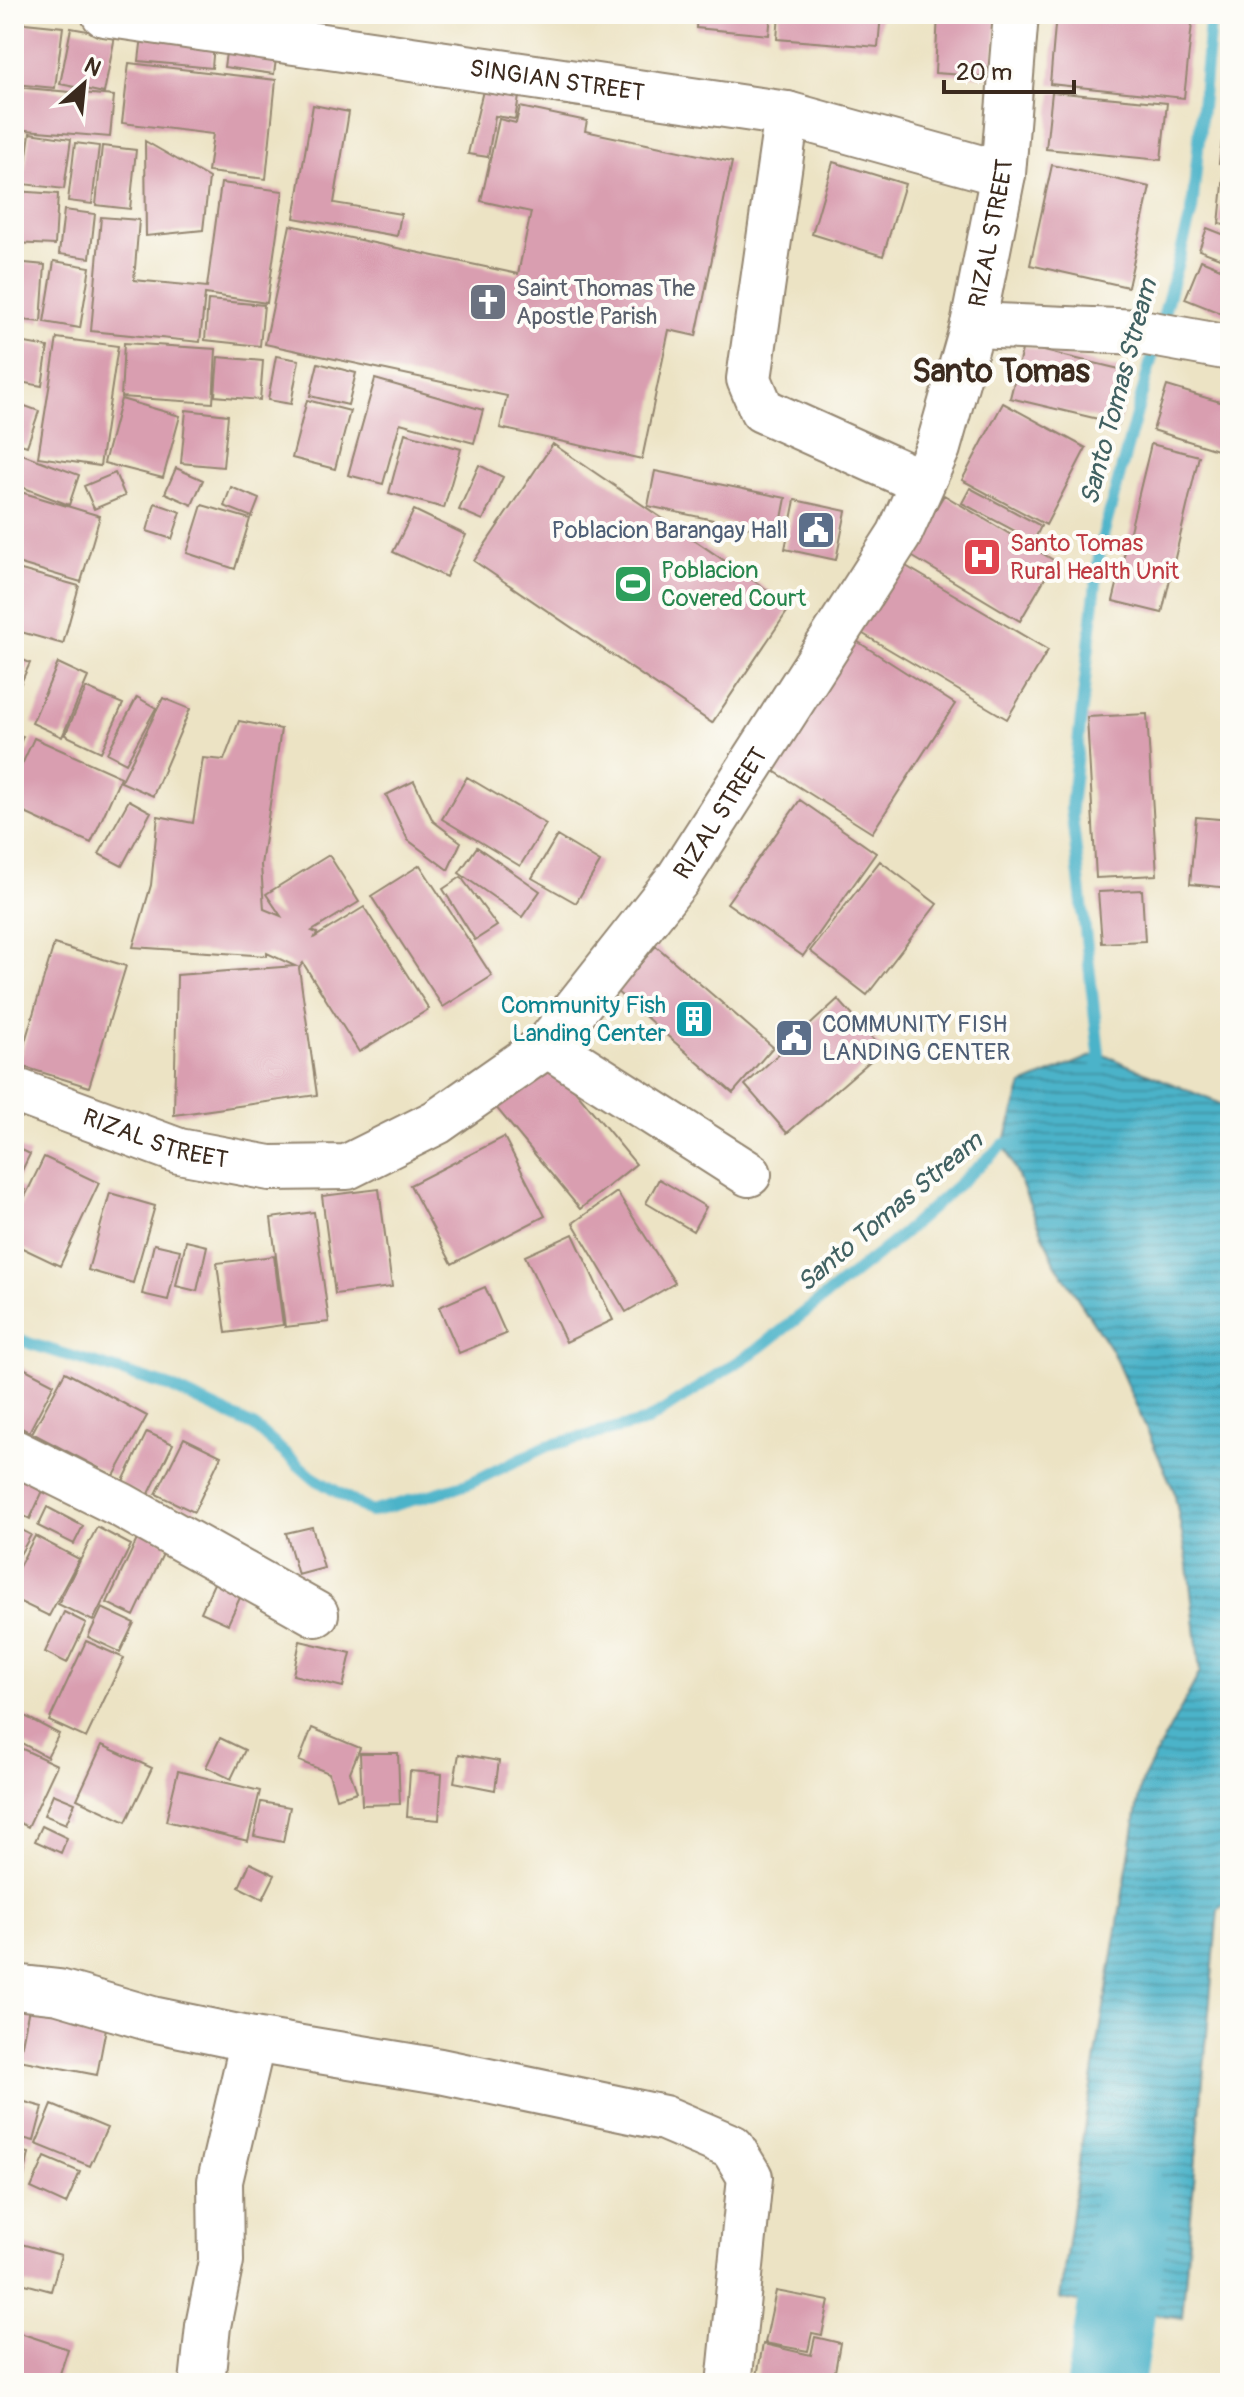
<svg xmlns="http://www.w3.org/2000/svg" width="1244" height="2397" font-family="Pangolin,sans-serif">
	<defs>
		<pattern id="water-rules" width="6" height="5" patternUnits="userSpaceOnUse" patternTransform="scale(2)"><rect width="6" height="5" fill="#4bb3c9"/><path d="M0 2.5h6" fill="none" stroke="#4092a3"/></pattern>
	</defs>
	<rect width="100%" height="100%" fill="#fdfcf7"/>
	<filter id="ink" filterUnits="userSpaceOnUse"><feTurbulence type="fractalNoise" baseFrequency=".0125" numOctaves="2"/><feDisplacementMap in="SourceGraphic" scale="16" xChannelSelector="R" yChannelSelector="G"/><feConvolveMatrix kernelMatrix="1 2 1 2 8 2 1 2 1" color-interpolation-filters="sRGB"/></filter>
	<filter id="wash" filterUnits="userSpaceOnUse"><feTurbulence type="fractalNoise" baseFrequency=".006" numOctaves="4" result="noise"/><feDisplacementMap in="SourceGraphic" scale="32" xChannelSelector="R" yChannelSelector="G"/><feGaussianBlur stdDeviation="1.8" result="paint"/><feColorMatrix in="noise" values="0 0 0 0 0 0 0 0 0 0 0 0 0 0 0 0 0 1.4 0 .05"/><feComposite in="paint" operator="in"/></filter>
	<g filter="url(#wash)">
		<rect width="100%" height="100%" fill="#ece3c4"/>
		<!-- water -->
		<path fill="url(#water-rules)" stroke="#436e74" stroke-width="2" d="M1099 1053 1230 1108V1898L1218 1910 1182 2318 1060 2299 1082 2141 1141 1783 1200 1672 1188 1565 1174 1491 1112 1351 1055 1263 1004 1144 1022 1085Z"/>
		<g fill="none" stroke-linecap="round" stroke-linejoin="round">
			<!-- stream -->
			<path stroke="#4bb3c9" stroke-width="12" d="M1098 1066 1099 1053 1071 807 1100 547 1192 211 1211 14
				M14 1337 31 1344 168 1386 255 1427 312 1477 371 1512 468 1484 547 1446 647 1421 761 1347 891 1244 1004 1144 1018 1141"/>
			<!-- river -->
			<path stroke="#4bb3c9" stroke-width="78" d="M1105 2383 1133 2203"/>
		</g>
		<g id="blocks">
			<!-- building -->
			<path fill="#d99eb0" d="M697 14H771L769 35 696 28Z
				M779 14H881L878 47 777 39Z
				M938 14H997L993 77 935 73Z
				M1056 14H1193L1184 98 1050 84Z
				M15 22 63 27 55 88 14 84Z
				M71 28 115 36 104 93 60 84Z
				M142 36 214 43 212 68 139 61Z
				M227 46 277 52 274 74 224 67Z
				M1228 52H1230V94L1223 93Z
				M129 63 276 80 266 179 208 172 213 134 122 123Z
				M485 82 583 97 580 107 519 97 515 119 495 116 488 157 468 154Z
				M15 87 114 96 110 137 14 129Z
				M1052 92 1167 103 1161 160 1046 149Z
				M1227 102 1230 103V164L1219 163Z
				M313 105 349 112 334 203 401 214 397 236 294 218Z
				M520 107 587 121 585 131 732 162 696 336 669 330 642 459 500 428 507 396 265 344 290 225 518 274 531 212 481 201 499 119 516 123Z
				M30 133 71 139 64 189 23 184Z
				M145 141 209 178 203 230 146 236Z
				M75 143 99 146 92 204 68 201Z
				M102 146 136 150 130 209 96 205Z
				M833 162 905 184 883 256 812 234Z
				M1052 165 1150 187 1128 287 1030 265Z
				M1224 175H1230V226L1219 224Z
				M221 183 283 191 267 303 205 294 200 342 91 331 101 217 139 220 134 280 207 287Z
				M14 191 58 194 55 245 14 243Z
				M64 210 95 214 90 258 59 254Z
				M1207 228 1230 237V262L1199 250Z
				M1201 260 1230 272V317L1185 299Z
				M54 261 90 267 80 328 44 322Z
				M14 262 45 265 41 322 14 319Z
				M208 300 264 305 260 346 205 340Z
				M57 338 118 346 100 466 38 457Z
				M14 341 48 347 42 386 14 381Z
				M124 343 216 349 213 403 121 397Z
				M1023 346 1132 372 1119 424 1010 398Z
				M276 356 299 360 291 404 268 400Z
				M218 357 263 361 260 400 215 396Z
				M318 363 356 373 348 405 310 396Z
				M375 379 483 410 474 443 400 423 383 484 348 475Z
				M1167 386 1230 405V417L1220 451 1153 430Z
				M121 399 180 416 163 478 104 463Z
				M307 400 350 411 335 469 292 458Z
				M14 402 39 411 27 446 14 442Z
				M1003 403 1086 448 1046 525 962 480Z
				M186 410 228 415 223 467 181 463Z
				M405 433 461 449 444 508 389 493Z
				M553 444 791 606 712 723 474 561Z
				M1151 444 1199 456 1162 613 1113 601Z
				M14 451 79 475 69 505 14 484Z
				M479 465 503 477 483 520 459 510Z
				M176 468 203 480 192 505 165 493Z
				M655 471 786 498 779 534 648 506Z
				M115 473 125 496 94 509 84 486Z
				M231 487 259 499 252 517 224 506Z
				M970 488 1041 526 1034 541 962 503Z
				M14 490 100 516 81 582 14 562Z
				M944 495 1055 561 1020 621 908 554Z
				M795 500 846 511 836 560 785 549Z
				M155 503 181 512 172 539 147 531Z
				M202 505 250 519 235 569 187 553Z
				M414 510 466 535 446 577 393 552Z
				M899 562 1048 650 1007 719 858 631Z
				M14 568 79 586 63 644 14 630Z
				M852 638 955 704 872 833 769 768Z
				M14 656 30 663 14 698Z
				M58 663 88 677 62 737 32 723Z
				M86 688 123 704 101 752 65 735Z
				M137 697 156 708 126 763 107 753Z
				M163 698 190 709 153 796 121 782Z
				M1147 714 1157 875 1096 878 1087 717Z
				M239 721 281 729 261 865 264 909 281 916 266 894 329 855 359 902 312 931 317 933 315 937 364 907 429 1009 359 1052 303 963 299 968 317 1095 174 1115 177 975 295 966 267 953V956L133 947 151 885 158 816 193 823 203 758 224 760Z
				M14 733 23 736 14 759Z
				M34 738 121 777 91 843 14 808V782Z
				M467 777 546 824 520 866 442 819Z
				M414 781 433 821 461 842 448 870 408 840 386 795Z
				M129 800 151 812 122 866 99 854Z
				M800 800 876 853 803 956 727 903Z
				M1196 817 1230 820V888L1190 884Z
				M557 836 600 862 576 903 532 878Z
				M477 847 540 891 522 917 459 873Z
				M880 861 937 904 867 995 810 951Z
				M420 865 492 976 443 1007 371 896Z
				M461 877 497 926 475 940 443 889Z
				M1142 890 1145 941 1102 943 1098 892Z
				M54 944 126 966 89 1087 18 1065Z
				M656 946 773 1047 733 1093 616 991Z
				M838 999 883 1050 787 1133 745 1085Z
				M545 1054 636 1164 580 1209 490 1100Z
				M504 1137 545 1216 452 1264 410 1185Z
				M14 1146 30 1154 15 1185 25 1190 14 1210Z
				M44 1157 99 1183 60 1266 14 1244V1219Z
				M659 1179 706 1207 693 1231 646 1203Z
				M379 1189 392 1287 335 1294 322 1196Z
				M617 1192 675 1283 626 1312 573 1223Z
				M110 1193 155 1206 133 1283 88 1270Z
				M314 1212 329 1322 285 1327 271 1218Z
				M573 1234 613 1320 566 1342 525 1256Z
				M186 1241 207 1246 197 1291 176 1286Z
				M154 1244 180 1250 168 1300 142 1294Z
				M274 1256 283 1325 226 1333 217 1263Z
				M485 1287 506 1334 459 1353 439 1307Z
				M14 1363 54 1384 29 1432 14 1424Z
				M65 1372 147 1416 114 1476 32 1433Z
				M147 1432 173 1444 147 1498 121 1485Z
				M184 1438 221 1456 194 1512 156 1494Z
				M14 1464 48 1480 30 1519 14 1511Z
				M47 1507 83 1526 74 1544 38 1526Z
				M14 1526 31 1535 14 1565Z
				M97 1527 131 1545 93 1621 58 1604Z
				M312 1527 324 1568 298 1575 286 1533Z
				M141 1531 168 1543 134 1616 107 1603Z
				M35 1536 79 1559 49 1616 14 1599V1576Z
				M216 1579 243 1591 228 1624 201 1612Z
				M102 1608 134 1623 120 1652 88 1637Z
				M64 1612 86 1623 67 1663 45 1652Z
				M86 1641 124 1658 86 1738 49 1721Z
				M300 1641 351 1653 343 1687 293 1675Z
				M21 1714 59 1734 47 1757 14 1739V1727Z
				M312 1728 360 1748 350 1772 357 1792 336 1798 329 1773 299 1761Z
				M220 1738 245 1750 231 1779 206 1767Z
				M14 1745 57 1765 28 1827 14 1820Z
				M102 1745 152 1768 126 1822 77 1799Z
				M360 1753H398L400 1804 362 1805Z
				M459 1754 499 1761 495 1790 454 1782Z
				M178 1771 260 1791 248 1841 166 1821Z
				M410 1771 442 1774 439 1820 407 1817Z
				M53 1794 75 1803 66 1824 44 1815Z
				M261 1802 290 1807 283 1842 254 1836Z
				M42 1826 67 1838 61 1853 35 1841Z
				M250 1863 275 1875 263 1899 239 1887Z
				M29 2008 107 2023 97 2075 19 2060Z
				M14 2099 43 2107 34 2141 14 2136Z
				M52 2105 107 2128 90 2166 36 2144Z
				M14 2150 29 2153 21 2192 14 2191Z
				M45 2157 80 2172 66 2204 31 2188Z
				M14 2242 61 2255 51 2291 14 2281Z
				M776 2291 829 2301 822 2335 812 2333 808 2351 765 2343Z
				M14 2331 68 2349 57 2383H14Z
				M815 2337 840 2343 833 2383H788L757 2376 763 2344 811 2355Z"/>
		</g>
	</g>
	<g filter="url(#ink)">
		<use href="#blocks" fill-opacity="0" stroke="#948671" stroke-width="2"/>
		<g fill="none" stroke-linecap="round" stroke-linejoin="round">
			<!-- minor casing -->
			<g stroke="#948671" stroke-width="48">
				<g id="minor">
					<path id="s1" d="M104 14 787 114 1003 174"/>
					<path d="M787 114 749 379 762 410 922 482"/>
					<path d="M973 325 1141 332 1230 348"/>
					<path d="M547 1045 749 1174"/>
					<path id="s2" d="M14 1090 179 1151 270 1168 347 1167 437 1122 547 1045 678 879 899 535 938 448 973 325 1003 174 1016 14"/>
					<path d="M14 1452 121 1505 316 1614"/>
					<path d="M14 1987 59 1992 152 2019 253 2040 440 2071 664 2118 732 2147 750 2177 730 2375"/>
					<path d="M202 2383 208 2326 221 2261 220 2181 253 2040"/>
				</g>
			</g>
			<!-- minor -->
			<use href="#minor" stroke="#fff" stroke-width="44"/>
		</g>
	</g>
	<!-- icons -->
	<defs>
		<g id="church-square" transform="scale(2)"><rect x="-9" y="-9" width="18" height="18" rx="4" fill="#6b7280" stroke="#fdfcf7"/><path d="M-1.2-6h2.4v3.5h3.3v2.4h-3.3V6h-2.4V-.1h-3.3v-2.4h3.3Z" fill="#fff"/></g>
		<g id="civic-square" transform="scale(2)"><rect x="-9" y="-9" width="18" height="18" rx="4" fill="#5c6f8a" stroke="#fdfcf7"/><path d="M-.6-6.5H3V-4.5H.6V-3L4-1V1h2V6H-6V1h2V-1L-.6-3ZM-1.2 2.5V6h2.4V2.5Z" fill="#fff"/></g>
		<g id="hospital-square" transform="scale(2)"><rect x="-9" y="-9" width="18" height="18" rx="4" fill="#e0444e" stroke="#fdfcf7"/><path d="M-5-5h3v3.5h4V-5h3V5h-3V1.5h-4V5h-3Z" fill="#fff"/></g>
		<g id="stadium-square" transform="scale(2)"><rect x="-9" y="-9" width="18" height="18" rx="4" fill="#2e9e5b" stroke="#fdfcf7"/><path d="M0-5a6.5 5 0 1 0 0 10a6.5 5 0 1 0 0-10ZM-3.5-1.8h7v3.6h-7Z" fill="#fff"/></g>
		<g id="building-square" transform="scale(2)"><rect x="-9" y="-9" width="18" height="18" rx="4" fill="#0f9aa8" stroke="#fdfcf7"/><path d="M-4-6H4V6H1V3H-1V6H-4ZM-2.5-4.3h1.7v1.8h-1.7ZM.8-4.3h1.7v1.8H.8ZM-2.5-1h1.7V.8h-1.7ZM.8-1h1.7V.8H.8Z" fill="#fff"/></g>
	</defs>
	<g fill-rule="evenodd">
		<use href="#church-square" x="488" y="302"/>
		<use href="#civic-square" x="816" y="530"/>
		<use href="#hospital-square" x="982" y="557"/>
		<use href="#stadium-square" x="633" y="584"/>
		<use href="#building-square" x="694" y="1019"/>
		<use href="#civic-square" x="794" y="1038"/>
	</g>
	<g text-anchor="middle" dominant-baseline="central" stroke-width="8" stroke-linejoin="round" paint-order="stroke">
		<!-- street labels -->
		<g font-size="24" fill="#3b2a1e" stroke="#fdfcf7">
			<text stroke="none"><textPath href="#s1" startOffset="458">SINGIAN STREET</textPath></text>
			<text stroke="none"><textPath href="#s2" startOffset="1518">RIZAL STREET</textPath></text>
			<text stroke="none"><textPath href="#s2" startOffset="870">RIZAL STREET</textPath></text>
			<text stroke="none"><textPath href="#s2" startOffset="150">RIZAL STREET</textPath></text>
		</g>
		<!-- worship labels -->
		<g font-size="24" fill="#5b616d" stroke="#fdfcf7" text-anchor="start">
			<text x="516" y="288">Saint Thomas The<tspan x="516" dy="28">Apostle Parish</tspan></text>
		</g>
		<!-- service labels -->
		<g font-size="24" fill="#4e5e75" stroke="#fdfcf7" text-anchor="end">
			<text x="788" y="530">Poblacion Barangay Hall</text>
			<text x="822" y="1024" text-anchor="start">COMMUNITY FISH<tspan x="822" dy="28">LANDING CENTER</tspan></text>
		</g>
		<!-- health labels -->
		<g font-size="24" fill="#be3a42" stroke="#fdfcf7" text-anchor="start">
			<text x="1010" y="543">Santo Tomas<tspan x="1010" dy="28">Rural Health Unit</tspan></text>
		</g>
		<!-- leisure labels -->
		<g font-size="24" fill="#27864d" stroke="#fdfcf7" text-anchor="start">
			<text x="661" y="570">Poblacion<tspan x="661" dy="28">Covered Court</tspan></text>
		</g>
		<!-- culture labels -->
		<g font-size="24" fill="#0d838f" stroke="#fdfcf7" text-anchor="end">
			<text x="666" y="1005">Community Fish<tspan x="666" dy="28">Landing Center</tspan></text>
		</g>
		<!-- water labels -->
		<g font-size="26" font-style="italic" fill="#416162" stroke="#fdfcf7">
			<text transform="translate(1119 392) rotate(-75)">Santo Tomas Stream</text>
			<text transform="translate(890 1212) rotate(-40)">Santo Tomas Stream</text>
		</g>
		<!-- district labels -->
		<g font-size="32" font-weight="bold" fill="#3b2a1e" stroke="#fdfcf7">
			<text x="1001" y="372">Santo Tomas</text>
		</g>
	</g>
	<!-- margin -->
	<rect width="1244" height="2397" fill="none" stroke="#fdfcf7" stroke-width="48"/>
	<!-- north arrow -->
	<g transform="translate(84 84) rotate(27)" stroke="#fdfcf7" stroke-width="6" paint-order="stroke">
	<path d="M0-6L14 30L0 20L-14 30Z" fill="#3b2a1e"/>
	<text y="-12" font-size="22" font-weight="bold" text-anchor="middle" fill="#3b2a1e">N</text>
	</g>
	<!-- scale -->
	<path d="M944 80v12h130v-12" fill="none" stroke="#3b2a1e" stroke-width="4"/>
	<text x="956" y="80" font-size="24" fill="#3b2a1e" stroke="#fdfcf7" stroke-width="6" paint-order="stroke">20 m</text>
</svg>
